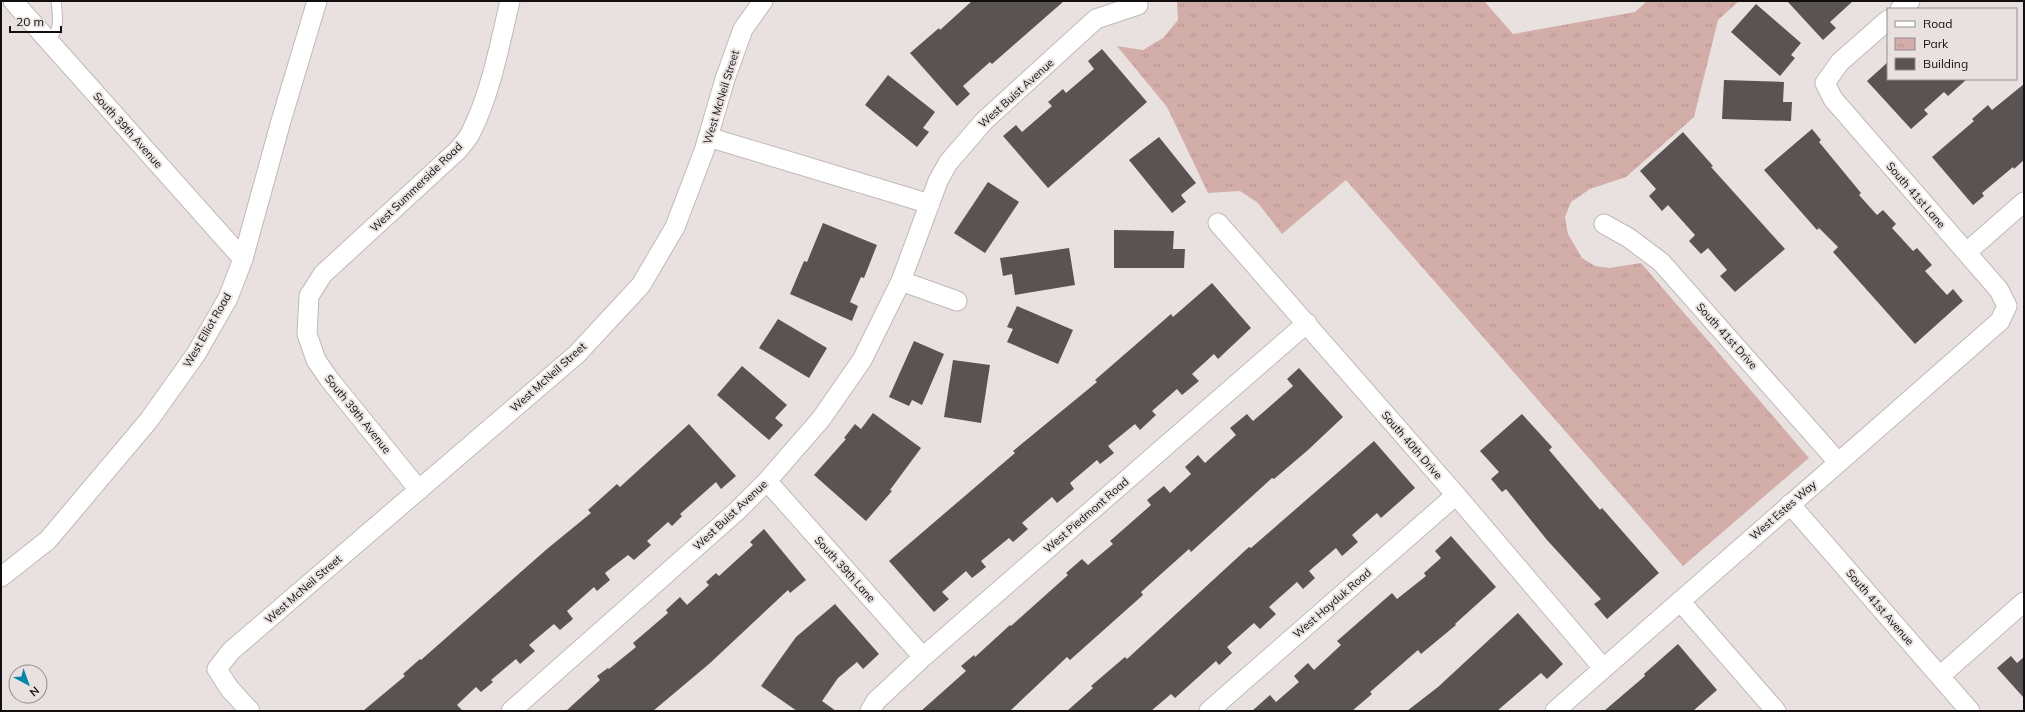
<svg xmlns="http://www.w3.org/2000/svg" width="2025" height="712" font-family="Mulish,sans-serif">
	<defs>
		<pattern id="park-tufts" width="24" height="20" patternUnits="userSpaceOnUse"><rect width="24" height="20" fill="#d3aea9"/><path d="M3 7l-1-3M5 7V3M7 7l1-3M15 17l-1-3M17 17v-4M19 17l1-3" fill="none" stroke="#b49490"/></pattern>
	</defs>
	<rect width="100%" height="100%" fill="#e8e1e0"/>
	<!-- park -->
	<path fill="url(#park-tufts)" d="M1177 1H1484L1513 34 1635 12 1647 1H1739L1718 20 1694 117 1626 177 1590 189 1571 202 1565 217 1568 234 1582 258 1595 266 1609 268 1641 263 1809 458 1683 566 1346 180 1282 234 1258 203 1240 191 1208 193 1167 107 1117 46 1143 50 1163 38 1178 20Z"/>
	<!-- building -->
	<path fill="#595352" d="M972 1H1064L992 64 990 62 963 86 970 94 957 106 910 53 939 28 940 30Z
		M1787 1H1853L1830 22 1836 28 1823 40Z
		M1756 4 1801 43 1791 55 1795 58 1780 76 1731 32Z
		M1102 49 1147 102 1048 188 1003 136 1016 125 1022 132 1052 106 1048 102 1063 89 1066 93 1094 69 1088 61Z
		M1888 62V79H1967L1948 96 1944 92 1924 110 1928 114 1911 129 1867 81Z
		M888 75 935 112 923 128 929 132 917 147 865 105Z
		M1724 80 1784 82 1783 102H1792L1791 121 1722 119Z
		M2024 84V160L2014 169 2013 167 1982 193 1984 196 1973 205 1932 157 1974 121 1972 119 1988 105 1992 110Z
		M1812 129 1821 140 1819 142 1861 193 1859 195 1877 215 1883 210 1896 224 1892 228 1913 251 1917 248 1932 265 1925 271 1947 295 1953 289 1963 301 1915 344 1833 252 1838 247 1819 228 1817 230 1764 170Z
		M1683 132 1713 166 1711 167 1785 249 1735 292 1720 276 1727 270 1708 248 1701 254 1689 241 1695 235 1668 205 1662 211 1649 196 1656 189 1640 171Z
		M1159 137 1196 183 1181 195 1186 202 1172 213 1129 160Z
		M988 182 1019 202 985 253 954 233Z
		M823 223 877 245 864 278 861 277 850 302 858 306 852 321 790 294 804 261 807 262Z
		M1114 230 1174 231 1173 249H1185L1184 268H1114Z
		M1069 248 1075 285 1015 295 1012 274 1003 276 1000 258Z
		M1212 283 1251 328 1218 359 1214 354 1192 374 1199 381 1182 395 1177 389 1152 411 1156 415 1140 430 1135 424 1108 446 1114 453 1100 464 1097 460 1070 483 1074 489 1057 503 1052 497 1022 523 1028 529 1013 542 1009 538 981 561 986 567 972 578 966 571 942 592 949 599 934 612 889 561 1015 453 1013 451 1097 382 1095 380 1171 314 1173 317Z
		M1017 306 1073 330 1058 364 1007 342 1013 329 1007 327Z
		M778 319 827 348 809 378 759 348Z
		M914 341 944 354 922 405 912 400 909 406 889 397Z
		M953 360 990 365 981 423 944 417Z
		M742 366 787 405 775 418 783 425 769 440 717 395Z
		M1299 368 1343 417 1308 450 1274 479 1272 478 1191 552 1189 549 1141 592 1143 595 1070 660 1067 657 1010 711H921L966 671 961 666 974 655 975 657 1010 625 1011 626 1068 575 1066 573 1082 559 1088 565 1113 544 1110 541 1151 505 1147 500 1164 486 1170 493 1191 474 1185 467 1198 455 1205 463 1236 435 1230 428 1247 414 1253 421 1293 386 1287 379Z
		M873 413 921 448 890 490 892 491 866 521 814 475 846 439 844 438 855 424 861 429Z
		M1522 414 1552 447 1549 450 1600 510 1602 508 1659 573 1607 619 1594 604 1601 599 1547 540 1506 489 1502 492 1491 479 1499 472 1480 451Z
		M689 424 736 476 721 489 716 482 680 514 682 516 672 526 668 522 647 541 651 545 634 560 628 555 605 573 610 580 597 591 594 587 567 611 573 619 560 630 554 624 529 645 535 651 520 664 516 659 491 680 493 682 481 692 476 687 457 705 463 711H363L405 676 403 674 420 659 421 660 547 549 591 513 588 510 617 484 620 487Z
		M1374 441 1415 488 1381 518 1377 513 1352 535 1358 542 1342 556 1336 548 1309 571 1315 578 1303 589 1297 582 1269 607 1276 614 1260 629 1254 623 1227 647 1232 653 1219 665 1216 661 1175 698 1171 694 1151 711H1067L1093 688 1091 686 1125 657 1127 659 1249 547 1251 548Z
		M764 529 806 580 790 593 788 590 709 664 653 711H566L600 680 597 676 608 668 609 669 636 647 633 643 668 613 666 610 680 597 687 605 709 585 706 582 716 573 719 576 753 545 750 542Z
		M1451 536 1496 587 1455 624 1456 625 1421 654 1418 650 1370 692 1372 694 1352 711H1252L1270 695 1276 702 1299 682 1294 676 1308 663 1314 670 1341 645 1337 641 1392 593 1397 599 1426 576 1424 573 1441 558 1435 551Z
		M835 604 879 654 863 669 857 662 838 678 822 701 836 711H797L761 686 796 637Z
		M1518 613 1563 664 1547 679 1541 673 1497 711H1407L1438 687Z
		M1678 644 1717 690 1693 711H1604L1645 676 1644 674Z
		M2011 656 2017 663 2024 657V698L1997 668Z"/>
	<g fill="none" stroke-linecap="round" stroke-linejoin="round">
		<!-- lane casing -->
		<g stroke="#c0b9b8" stroke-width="11">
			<path id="lane" d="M50 42C60 27 58 19 56 1"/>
		</g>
		<!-- street casing -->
		<g stroke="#c0b9b8" stroke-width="21">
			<path id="street" d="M13 1 243 259
				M1900 9 1910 1
				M708 137 930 204
				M1218 223 1456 495 1603 668
				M1604 224 1629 238 1661 262 1838 462
				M1967 252 2024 202
				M901 281 957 301
				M767 481 923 657
				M419 490 329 379 316 360 307 334 309 296 323 274 458 150C463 144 469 138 472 130 491 92 500 43 510 1
				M1790 504 1970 711
				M1 577 48 540 149 420 196 354 228 298 243 259 281 121 317 1
				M1680 601 1776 711
				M1940 676 2024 602
				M250 711 229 688 217 669 231 651 577 354 641 285 675 227 704 151 725 79 743 29 763 1
				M511 711 737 511 767 481 821 419 862 360 901 281 938 181 948 163 984 121 1096 19 1138 5
				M870 711 876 701 923 657 1307 323
				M1209 711 1456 495
				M1555 711 2000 321 2007 306 1999 290 1833 99 1825 83 1840 62 1888 20"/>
		</g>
		<!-- lane -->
		<use href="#lane" stroke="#fff" stroke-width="9"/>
		<!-- street -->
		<use href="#street" stroke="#fff" stroke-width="19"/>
	</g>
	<g text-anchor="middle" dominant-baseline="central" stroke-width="4" stroke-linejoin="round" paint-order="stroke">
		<!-- street labels -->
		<g font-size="11" fill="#100e0e" stroke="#e8e1e0">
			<text transform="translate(1016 93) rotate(-42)">West Buist Avenue</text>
			<text transform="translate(721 97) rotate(-73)">West McNeil Street</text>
			<text transform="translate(128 130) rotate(48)">South 39th Avenue</text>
			<text transform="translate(416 187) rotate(-44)">West Summerside Road</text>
			<text transform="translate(1916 195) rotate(49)">South 41st Lane</text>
			<text transform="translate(207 330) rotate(-60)">West Elliot Road</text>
			<text transform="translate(1727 336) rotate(48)">South 41st Drive</text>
			<text transform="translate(548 377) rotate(-42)">West McNeil Street</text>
			<text transform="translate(358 414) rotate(51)">South 39th Avenue</text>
			<text transform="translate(1412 445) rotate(49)">South 40th Drive</text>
			<text transform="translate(1783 510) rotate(-41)">West Estes Way</text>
			<text transform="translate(730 515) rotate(-43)">West Buist Avenue</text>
			<text transform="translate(1086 515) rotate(-41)">West Piedmont Road</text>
			<text transform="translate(845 569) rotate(48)">South 39th Lane</text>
			<text transform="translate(303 589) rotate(-41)">West McNeil Street</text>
			<text transform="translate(1332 603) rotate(-41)">West Hayduk Road</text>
			<text transform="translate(1880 607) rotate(49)">South 41st Avenue</text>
		</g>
	</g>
	<!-- border -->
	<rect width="2025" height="712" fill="none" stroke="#100e0e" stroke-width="4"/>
	<!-- legend -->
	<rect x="1887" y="8" width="130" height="72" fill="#e8e1e0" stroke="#928d8c"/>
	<rect x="1895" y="21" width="20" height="6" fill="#ffffff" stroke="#928d8c"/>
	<text x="1923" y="28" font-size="12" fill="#100e0e">Road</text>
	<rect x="1895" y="38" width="20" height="12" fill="url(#park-tufts)" stroke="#928d8c"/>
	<text x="1923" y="48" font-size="12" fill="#100e0e">Park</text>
	<rect x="1895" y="58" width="20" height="12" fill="#595352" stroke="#928d8c"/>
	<text x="1923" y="68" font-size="12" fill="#100e0e">Building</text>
	<!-- north arrow -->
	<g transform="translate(28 684) rotate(139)"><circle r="19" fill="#e8e1e0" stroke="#928d8c"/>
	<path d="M0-3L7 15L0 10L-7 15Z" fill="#0185a8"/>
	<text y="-6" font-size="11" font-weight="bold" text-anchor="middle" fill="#100e0e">N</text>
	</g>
	<!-- scale -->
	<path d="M10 26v6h51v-6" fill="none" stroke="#100e0e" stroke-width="2"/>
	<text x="16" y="26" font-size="12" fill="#100e0e" stroke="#e8e1e0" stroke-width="3" paint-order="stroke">20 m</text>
</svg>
